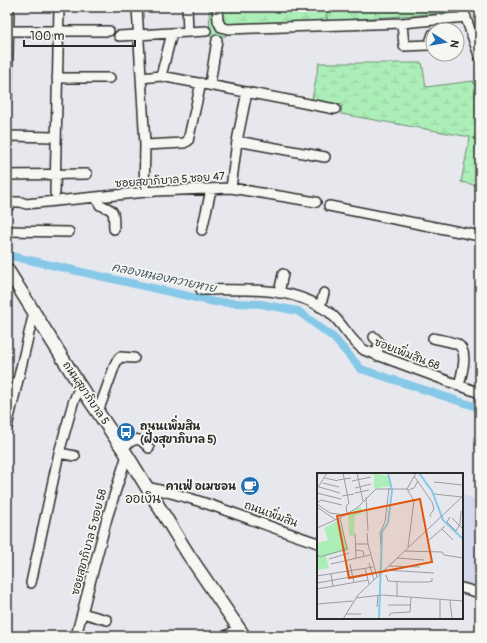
<svg xmlns="http://www.w3.org/2000/svg" width="487" height="643" font-family="Pangolin,'Playpen Sans Thai',sans-serif">
	<defs>
		<pattern id="grass-tufts" width="24" height="20" patternUnits="userSpaceOnUse"><rect width="24" height="20" fill="#aceeb8"/><path d="M3 7l-1-3M5 7V3M7 7l1-3M15 17l-1-3M17 17v-4M19 17l1-3" fill="none" stroke="#94cc9e"/></pattern>
		<pattern id="wetland-marsh" width="20" height="14" patternUnits="userSpaceOnUse"><rect width="20" height="14" fill="#aceeb8"/><path d="M1 5h8M5 5V1M11 12h8M15 12V8" fill="none" stroke="#94cc9e"/></pattern>
	</defs>
	<rect width="100%" height="100%" fill="#e7e8ee"/>
	<filter id="ink" filterUnits="userSpaceOnUse"><feTurbulence type="fractalNoise" baseFrequency=".025" numOctaves="2"/><feDisplacementMap in="SourceGraphic" scale="8" xChannelSelector="R" yChannelSelector="G"/><feConvolveMatrix kernelMatrix="1 2 1 2 8 2 1 2 1" color-interpolation-filters="sRGB"/></filter>
	<g filter="url(#ink)">
		<!-- built -->
		<path fill="#d5d7ea" d="M462 495 480 501V590L462 584Z"/>
		<!-- grass -->
		<path fill="url(#grass-tufts)" stroke="#6c8c72" d="M326 7H452L453 9 446 13 327 21Z"/>
		<!-- wetland -->
		<path fill="url(#wetland-marsh)" stroke="#6c8c72" d="M209 7H326L327 21 227 25 226 36 210 37Z
			M319 63H422L426 87 473 81 480 101V186L461 182 470 137 341 114 342 105 312 99Z"/>
		<g fill="none" stroke-linecap="round" stroke-linejoin="round">
			<!-- canal -->
			<path stroke="#86c8e7" stroke-width="8" d="M7 255 214 302 261 304 298 311 334 338 361 369 480 408"/>
			<!-- minor casing -->
			<g stroke="#2b2b2b" stroke-width="12">
				<path id="minor" d="M137 7 145 145 144 192
					M187 7 188 32
					M217 7 218 21 221 27 228 29 402 23 466 17
					M462 7 480 58
					M402 23 404 46 429 45 433 34
					M7 31H109
					M119 36 206 31
					M161 76 172 33
					M57 78H110
					M141 78 161 76 335 109
					M210 84 217 40
					M7 99 9 7
					M7 136 55 137
					M237 141 325 157
					M145 145 184 143 188 141 201 83
					M7 175 87 174
					M231 188 237 141 247 92
					M55 193 59 7
					M96 198 100 205C117 211 113 212 114 229
					M9 206 12 202H21L26 204 156 191 231 188 316 202
					M329 206 480 236
					M202 230 211 190
					M7 231 69 232
					M201 290C244 290 292 285 329 312 343 323 349 340 364 350L480 393
					M279 293 283 274
					M320 307 324 293
					M374 337 379 342 377 356
					M433 338C440 340 450 341 457 344 470 351 461 375 459 386
					M98 412 116 362 120 357 134 358
					M7 427 34 312
					M122 447C136 439 137 435 149 448
					M59 453 75 456
					M146 487C205 499 261 525 318 543
					M31 583 59 453 73 403 80 386
					M462 588 480 593
					M82 613 107 620
					M76 636 107 518 127 455
					M226 636 239 628"/>
			</g>
			<!-- major casing -->
			<g stroke="#2b2b2b" stroke-width="15">
				<path id="major" d="M7 269 80 386 127 455 188 554 244 636"/>
			</g>
			<!-- minor -->
			<use href="#minor" stroke="#f6f6f2" stroke-width="9"/>
			<!-- major -->
			<use href="#major" stroke="#f6f6f2" stroke-width="12"/>
		</g>
	</g>
	<!-- icons -->
	<defs>
		<g id="bus-disc" transform="scale(1)"><circle r="9.5" fill="#1f6fb2" stroke="#f6f6f2"/><path d="M-5-6H5V4H4V6H2V4H-2V6H-4V4H-5ZM-3.5-4V0h7V-4ZM-3.5 1.2v1.5H-2V1.2ZM2 1.2v1.5H3.5V1.2Z" fill="#fff"/></g>
		<g id="cafe-disc" transform="scale(1)"><circle r="9.5" fill="#1f6fb2" stroke="#f6f6f2"/><path d="M-5.5-4.5H6V0H3Q3 3.5 0 3.5H-2.5Q-5.5 3.5-5.5 0ZM3-3.2v2h1.7v-2ZM-6 4.5H4V6H-6Z" fill="#fff"/></g>
	</defs>
	<g fill-rule="evenodd">
		<use href="#bus-disc" x="126" y="432"/>
		<use href="#cafe-disc" x="250" y="486"/>
	</g>
	<g text-anchor="middle" dominant-baseline="central" stroke-width="3.5" stroke-linejoin="round" paint-order="stroke">
		<!-- street labels -->
		<g font-size="11" fill="#2b2b2b" stroke="#f6f6f2">
			<text transform="translate(170 180) rotate(-4)">ซอยสุขาภิบาล 5 ซอย 47</text>
			<text transform="translate(407 354) rotate(21)">ซอยเพิ่มสิน 68</text>
			<text transform="translate(86 393) rotate(56)">ถนนสุขาภิบาล 5</text>
			<text transform="translate(271 514) rotate(20)">ถนนเพิ่มสิน</text>
			<text transform="translate(89 542) rotate(-75)">ซอยสุขาภิบาล 5 ซอย 58</text>
		</g>
		<!-- poi labels -->
		<g font-size="11" font-weight="bold" fill="#2b2b2b" stroke="#f6f6f2" text-anchor="start">
			<text x="140" y="426">ถนนเพิ่มสิน<tspan x="140" dy="13">(ฝั่งสุขาภิบาล 5)</tspan></text>
			<text x="236" y="486" text-anchor="end">คาเฟ่ อเมซอน</text>
		</g>
		<!-- water labels -->
		<g font-size="12" font-style="italic" fill="#465a63" stroke="#f6f6f2">
			<text transform="translate(164 278) rotate(12)">คลองหนองควายหาย</text>
		</g>
		<!-- quarter labels -->
		<g font-size="13" fill="#2b2b2b" stroke="#f6f6f2">
			<text x="143" y="499">ออเงิน</text>
		</g>
	</g>
	<!-- overview -->
	<g transform="translate(317 473)">
		<rect width="146" height="146" fill="#e7e8ee"/>
		<path d="M22 47 27 63 11 67 7 55Z" fill="#aceeb8"/>
		<path d="M57 0 65 2 66 14 57 16Z" fill="#aceeb8"/>
		<path d="M65 2 72 3 75 13 66 14ZM44 33V41L38 42 37 63H32L31 42ZM27 63 32 77 9 83 12 95 0 97V70Z" fill="#aceeb8"/>
		<path fill="none" stroke="#86c8e7" stroke-width="2" d="M102 0 115 18 126 47 146 66M62 146 65 59 71 50 75 17 71 0"/>
		<path fill="none" stroke="#9c9ca0" stroke-width="1" d="M26 0 32 30 29 33 30 40M40 0 46 28M97 3 115 29 117 36 113 42 114 44M8 5 21 8M21 7 34 5M35 8 54 4M117 9 146 12M6 10 22 14M2 14 23 20M38 15 54 11M0 16 10 0M90 16 99 0M91 17 97 15 101 8M0 20 24 26M38 20 52 17M117 21 145 24M25 23 37 21M49 24 51 58M0 30 4 27 25 32M0 31 13 40 28 42M0 34 19 47 40 35 59 16H90L97 28 91 74M133 44 130 49 139 58 143 51 144 38M135 45 146 56M0 55 18 47M125 56 136 67M38 60 39 85M50 60 51 71 60 104M112 67 128 53M38 71H51M64 72 63 60 68 49 72 15M38 77 46 78 47 83M88 78 125 79 127 82 146 85M0 80 2 84 30 76 23 45M80 85 107 87M12 86 32 80M52 90 57 107M14 91 53 82M33 91 37 110M72 93 103 94M48 95 52 111M67 97 117 100M14 101 16 113M69 102 71 108 87 109H111L115 108V105M0 103 56 94M0 110 50 101M0 116 51 107M80 124V109M39 125 65 122 146 128M123 127V146M133 127 135 146M0 131 36 128M71 132H94M60 134 61 122M29 141H44M72 143 74 140 93 139 94 124M26 146 41 122 146 23"/>
		<path fill="#df570e" fill-opacity="0.15" stroke="#df570e" stroke-width="2" d="M103 26 115 89 32 105 20 43Z"/>
		<rect width="146" height="146" fill="none" stroke="#2b2b2b" stroke-width="2"/>
	</g>
	<!-- margin -->
	<rect width="487" height="643" fill="none" stroke="#f6f6f2" stroke-width="24"/>
	<rect x="12" y="12" width="463" height="619" fill="none" stroke="#2b2b2b" stroke-width="1.5" filter="url(#ink)"/>
	<!-- north arrow -->
	<g transform="translate(445 42) rotate(101)"><circle r="19" fill="#f6f6f2" stroke="#a5a5a2"/>
	<path d="M0-3L7 15L0 10L-7 15Z" fill="#1f6fb2"/>
	<text y="-6" font-size="11" font-weight="bold" text-anchor="middle" fill="#2b2b2b">N</text>
	</g>
	<!-- scale -->
	<path d="M24 40v6h111v-6" fill="none" stroke="#2b2b2b" stroke-width="2"/>
	<text x="30" y="40" font-size="12" fill="#2b2b2b" stroke="#f6f6f2" stroke-width="3" paint-order="stroke">100 m</text>
</svg>
